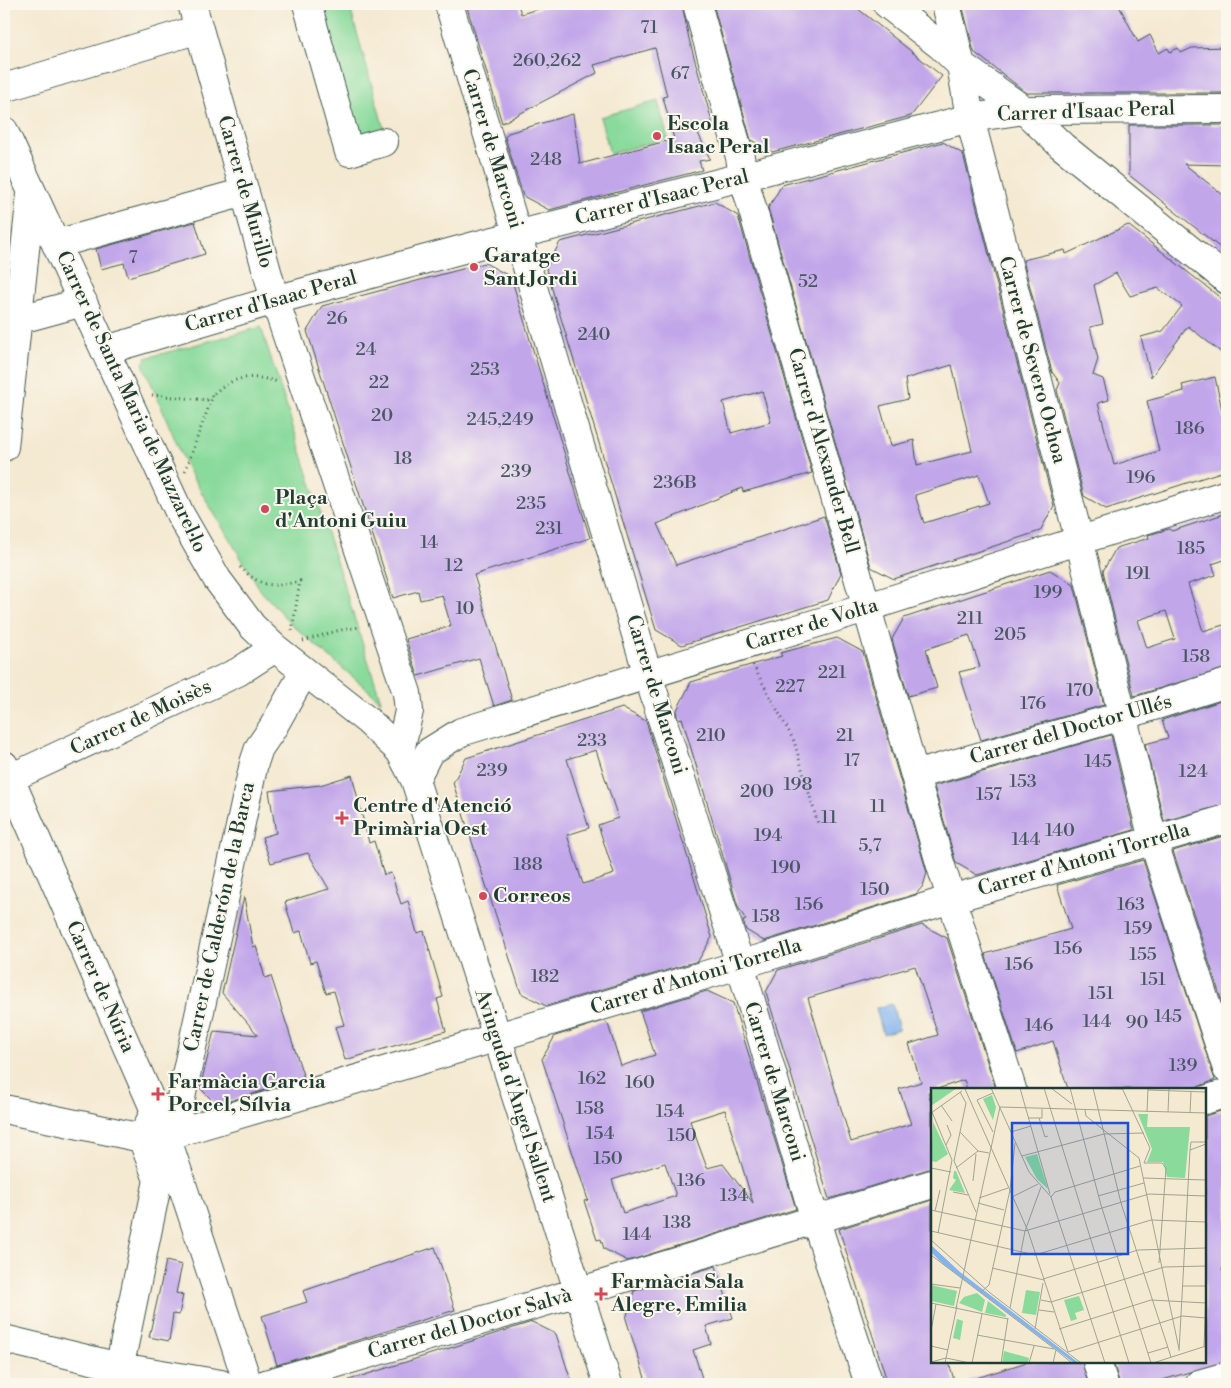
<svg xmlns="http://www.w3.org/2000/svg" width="1231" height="1388" font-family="'Libre Bodoni',serif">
	<rect width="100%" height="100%" fill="#fbf7ec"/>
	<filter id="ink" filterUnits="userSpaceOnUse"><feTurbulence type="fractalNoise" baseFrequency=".02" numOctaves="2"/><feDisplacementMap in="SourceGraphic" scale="10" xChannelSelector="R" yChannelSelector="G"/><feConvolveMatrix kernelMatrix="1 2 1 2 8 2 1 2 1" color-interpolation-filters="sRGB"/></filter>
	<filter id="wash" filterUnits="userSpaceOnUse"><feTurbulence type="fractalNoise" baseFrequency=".0096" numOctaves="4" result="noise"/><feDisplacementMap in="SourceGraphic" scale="20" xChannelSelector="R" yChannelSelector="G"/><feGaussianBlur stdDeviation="1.12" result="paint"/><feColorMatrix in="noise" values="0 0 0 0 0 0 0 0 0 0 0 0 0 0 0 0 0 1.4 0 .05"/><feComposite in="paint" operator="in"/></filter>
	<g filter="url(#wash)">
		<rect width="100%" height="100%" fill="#f4e9d1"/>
		<!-- green -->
		<path fill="#89da9b" stroke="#548c68" d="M314 4H349L386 136 354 145Z
			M658 101 668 138 610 154 600 117Z
			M261 327 381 701 291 624 261 591 188 470 143 364 146 358Z"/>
		<!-- water -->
		<path fill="#83b4ef" stroke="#517892" d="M892 1004 899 1029 883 1034 876 1008Z"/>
		<g id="blocks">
			<!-- building -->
			<path fill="#c1a6ea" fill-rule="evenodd" d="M466 4H518L521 14 555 4H587L588 8 603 4H682L689 39 714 129 698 133 710 159 699 161 702 170 549 210 523 196 505 137 508 133 573 114 580 164 674 139 663 97 667 96 655 48 594 65 597 73 502 123Z
				M713 4H852L942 76 911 116 772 152 751 140Z
				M962 4H1118L1138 42 1150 35 1159 53 1168 48 1170 52 1178 48 1181 53 1192 48 1227 47V93H1027L974 52Z
				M1129 125H1227V165L1184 164 1227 198V253L1129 175Z
				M943 142 963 154 1054 506 1040 531 894 579 871 567 768 208 782 185ZM952 365 972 451 917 465 914 440 891 446 880 406 908 399 905 379ZM979 475 989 503 924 523 915 495Z
				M715 202 738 216 812 473 743 492 742 488 657 524 676 565 824 516 841 573 828 600 682 645 656 630 546 269 560 242ZM762 391 771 422 731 433 723 402Z
				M195 222 205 254 128 277 124 263 101 269 96 249Z
				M1128 225 1227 303V357L1188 326 1151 377 1141 337 1163 331 1182 306 1158 288 1130 296 1116 273 1094 285 1103 324 1090 327 1098 359 1093 375 1103 379 1109 400 1098 403 1114 465 1159 451 1147 401 1184 391 1182 385 1215 377 1224 420 1227 419V470L1106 509 1084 496 1057 390 1060 383 1052 372 1023 260 1065 250 1066 254Z
				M485 263 511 277 590 538 474 575 512 700 494 706 479 658 418 676 406 639 451 626 442 595 420 600 418 591 393 598 307 331 322 306Z
				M1227 513V559L1212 564 1216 575 1188 584 1203 631 1227 624V668L1134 696 1103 571 1116 548 1149 538 1148 535 1169 529 1172 531ZM1166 611 1175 639 1147 648 1138 620Z
				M1050 570 1074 585 1104 705 981 740 959 672 980 667 969 635 926 649 937 688 908 696 892 639 904 618Z
				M837 638 863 652 927 873 923 886 916 894 764 941 746 930 743 921 746 920 738 907 733 890 682 718 678 719 676 712 691 682 782 656 780 653Z
				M1227 699V804L1164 821 1145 744 1168 738 1162 720Z
				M622 708 646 721 712 937 698 961 546 1006 521 993 453 783 466 758ZM596 750 618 818 598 825 614 874 583 884 567 835 589 828 567 759Z
				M1111 735 1134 830 977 875 956 863 934 786Z
				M352 775 369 843 374 841 384 875 391 873 401 904 408 901 417 933 424 931 443 997 437 999 446 1031 345 1060 335 1027 344 1025 334 991 326 993 316 961 310 963 301 931 294 933 285 902 329 889 308 853 271 863 262 837 276 833 269 791 320 785Z
				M1227 835V1011H1225L1173 851Z
				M1143 860 1215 1080 1193 1089H1068L1053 1041 1017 1053 985 954 1071 929 1057 885Z
				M244 897 253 947 256 946 265 978 271 976 304 1078 217 1105 200 1088 214 1031 258 1035 222 993Z
				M922 925 947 938 996 1089H967L964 1080 928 1092 932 1106V1168L829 1199 766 992 778 970ZM915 966 938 1035 909 1044 921 1082 899 1089 911 1124 851 1142 808 998Z
				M707 991 733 1003 796 1209 628 1261 604 1249 601 1239 597 1240 584 1201 588 1200 542 1059 555 1036 604 1021 608 1024 621 1066 655 1055 640 1011ZM725 1110 742 1166 753 1203 723 1164 707 1168 690 1121ZM665 1163 676 1196 623 1213 612 1180Z
				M1227 1109V1267L1222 1269 1227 1284V1361L1149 1384H1120L1113 1362H1205V1116Z
				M932 1200V1362H949L955 1384H888L839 1229Z
				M435 1247 455 1310 277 1365 262 1316 307 1302 303 1291Z
				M166 1261 182 1265 176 1293 183 1295 179 1315 173 1314 169 1341 149 1337Z
				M716 1266 733 1318 706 1326 711 1344 693 1350 704 1384H647L626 1319 634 1291Z
				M532 1322 556 1334 572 1384H350L349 1380Z
				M1027 1362H1082L1088 1384H968L967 1381Z"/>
		</g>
	</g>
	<g filter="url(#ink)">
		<use href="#blocks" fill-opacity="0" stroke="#3f574c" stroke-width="1"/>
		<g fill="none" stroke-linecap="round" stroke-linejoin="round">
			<!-- minor casing -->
			<g stroke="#3f574c" stroke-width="30">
				<path id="minor" d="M192 4 275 300 407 693 409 711 400 751
					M307 4 349 152 384 142
					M449 4 648 675 740 964 810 1203 869 1384
					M697 4 740 157 743 176 940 863 1012 1089
					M887 4 941 46 961 65 1024 110 1062 146 1227 280
					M946 4 961 65 970 118 1079 539 1153 840 1227 1069
					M4 88 199 29
					M4 131 180 514 217 579 252 626 275 648 368 721 400 751 415 780 608 1384
					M56 244 245 192
					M17 320 83 302
					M106 350 275 300 478 245 970 118 1024 110 1227 109
					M4 447 31 194
					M4 765 166 1136 248 1384
					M915 775 1122 716 1227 683
					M415 780 429 752 461 732 827 620 1227 494
					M4 781 238 672 275 648
					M1205 1100 1227 1093
					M4 1109 142 1138 166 1136 759 959 951 899 1227 819
					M4 1339 120 1367 221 1384
					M1097 1362 1104 1384
					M116 1384 158 1180 142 1138 155 1111 179 1107 254 763 259 748 272 729 304 672
					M266 1384 578 1292 932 1184
					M1199 1384 1227 1376"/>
			</g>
			<!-- path -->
			<path stroke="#3f574c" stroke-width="3" stroke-dasharray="1 4" stroke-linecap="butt" d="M152 395 207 400C230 377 247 373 278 382
				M185 471 213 395
				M240 567C261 587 272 588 300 581L292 631
				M303 641 340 630 360 627
				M753 665 794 741 818 824"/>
			<!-- minor -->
			<use href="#minor" stroke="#fff" stroke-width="28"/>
		</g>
	</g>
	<!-- markers -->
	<g fill="#d1495b" stroke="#fbf7ec" stroke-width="2">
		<circle cx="657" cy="136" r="5"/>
		<circle cx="474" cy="267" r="5"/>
		<circle cx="265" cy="509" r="5"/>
		<path d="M339.5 810.5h5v5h5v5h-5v5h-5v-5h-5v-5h5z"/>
		<circle cx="483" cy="896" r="5"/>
		<path d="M155.5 1086.5h5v5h5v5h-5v5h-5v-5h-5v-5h5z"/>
		<path d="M598.5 1286.5h5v5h5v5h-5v5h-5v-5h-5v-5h5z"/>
	</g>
	<g text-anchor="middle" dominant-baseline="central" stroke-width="4" stroke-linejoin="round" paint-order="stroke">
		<!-- number labels -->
		<g font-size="18" fill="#485762">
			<text x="649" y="27">71</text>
			<text x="547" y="60">260,262</text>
			<text x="680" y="73">67</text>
			<text x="546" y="159">248</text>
			<text x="133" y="257">7</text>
			<text x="808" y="281">52</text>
			<text x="337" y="318">26</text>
			<text x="594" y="334">240</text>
			<text x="366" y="349">24</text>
			<text x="485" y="369">253</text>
			<text x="379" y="382">22</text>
			<text x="382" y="415">20</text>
			<text x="500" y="419">245,249</text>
			<text x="1190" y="428">186</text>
			<text x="403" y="458">18</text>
			<text x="516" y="471">239</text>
			<text x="1141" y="477">196</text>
			<text x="675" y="482">236B</text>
			<text x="531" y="503">235</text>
			<text x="549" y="528">231</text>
			<text x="429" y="542">14</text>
			<text x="1191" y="548">185</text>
			<text x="454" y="565">12</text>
			<text x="1138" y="573">191</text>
			<text x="1048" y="592">199</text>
			<text x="465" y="608">10</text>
			<text x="970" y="618">211</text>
			<text x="1010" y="634">205</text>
			<text x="1196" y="656">158</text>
			<text x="832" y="672">221</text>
			<text x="790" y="686">227</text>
			<text x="1080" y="690">170</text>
			<text x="1033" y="703">176</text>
			<text x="711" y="735">210</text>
			<text x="845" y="735">21</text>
			<text x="592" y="740">233</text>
			<text x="852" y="760">17</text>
			<text x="1098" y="761">145</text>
			<text x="492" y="770">239</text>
			<text x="1193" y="771">124</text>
			<text x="1023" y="781">153</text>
			<text x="798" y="784">198</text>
			<text x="757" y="791">200</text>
			<text x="989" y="794">157</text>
			<text x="878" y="806">11</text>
			<text x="829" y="817">11</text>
			<text x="1060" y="830">140</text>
			<text x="768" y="835">194</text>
			<text x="1026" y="839">144</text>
			<text x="870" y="845">5,7</text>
			<text x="528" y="864">188</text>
			<text x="786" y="867">190</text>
			<text x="875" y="889">150</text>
			<text x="809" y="904">156</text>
			<text x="1131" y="904">163</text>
			<text x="766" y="916">158</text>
			<text x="1138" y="928">159</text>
			<text x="1068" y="948">156</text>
			<text x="1143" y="954">155</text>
			<text x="1019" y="964">156</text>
			<text x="545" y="976">182</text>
			<text x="1153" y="979">151</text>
			<text x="1101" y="993">151</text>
			<text x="1168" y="1016">145</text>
			<text x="1097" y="1021">144</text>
			<text x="1137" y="1022">90</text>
			<text x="1039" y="1025">146</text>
			<text x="1183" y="1065">139</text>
			<text x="592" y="1078">162</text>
			<text x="640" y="1082">160</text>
			<text x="590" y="1108">158</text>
			<text x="670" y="1111">154</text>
			<text x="600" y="1133">154</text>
			<text x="682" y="1135">150</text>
			<text x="608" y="1158">150</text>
			<text x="691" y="1180">136</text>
			<text x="734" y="1195">134</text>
			<text x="677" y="1222">138</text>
			<text x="637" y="1234">144</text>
		</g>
		<!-- street labels -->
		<g font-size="20" fill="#1f3d34" stroke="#fbf7ec">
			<text transform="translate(1086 112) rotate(-2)">Carrer d'Isaac Peral</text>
			<text transform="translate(492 149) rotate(73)">Carrer de Marconi</text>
			<text transform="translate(245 192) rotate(74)">Carrer de Murillo</text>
			<text transform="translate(662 198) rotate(-14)">Carrer d'Isaac Peral</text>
			<text transform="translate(271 302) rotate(-16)">Carrer d'Isaac Peral</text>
			<text transform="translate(1032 360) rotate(75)">Carrer de Severo Ochoa</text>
			<text transform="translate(131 402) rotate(65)">Carrer de Santa Maria de Mazzarel·lo</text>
			<text transform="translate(823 451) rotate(74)">Carrer d'Alexander Bell</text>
			<text transform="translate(812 625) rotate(-17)">Carrer de Volta</text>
			<text transform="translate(656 695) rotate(73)">Carrer de Marconi</text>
			<text transform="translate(141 718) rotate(-25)">Carrer de Moisès</text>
			<text transform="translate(1071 730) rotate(-16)">Carrer del Doctor Ullés</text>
			<text transform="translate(1084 860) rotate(-16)">Carrer d'Antoni Torrella</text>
			<text transform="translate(220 917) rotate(-78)">Carrer de Calderón de la Barca</text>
			<text transform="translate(696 977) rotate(-17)">Carrer d'Antoni Torrella</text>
			<text transform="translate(100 987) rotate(66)">Carrer de Núria</text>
			<text transform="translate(774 1082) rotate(73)">Carrer de Marconi</text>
			<text transform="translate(515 1096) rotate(72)">Avinguda d'Àngel Sallent</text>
			<text transform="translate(470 1324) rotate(-16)">Carrer del Doctor Salvà</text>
		</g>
		<!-- poi labels -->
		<g font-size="20" font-weight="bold" fill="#1f3d34" stroke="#fbf7ec" text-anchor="start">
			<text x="667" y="124">Escola<tspan x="667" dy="23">Isaac Peral</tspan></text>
			<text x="484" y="256">Garatge<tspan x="484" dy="23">Sant Jordi</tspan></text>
			<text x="275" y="498">Plaça<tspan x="275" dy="23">d'Antoni Guiu</tspan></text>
			<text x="353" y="806">Centre d'Atenció<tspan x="353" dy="23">Primària Oest</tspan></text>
			<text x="493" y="896">Correos</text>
			<text x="168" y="1082">Farmàcia Garcia<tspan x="168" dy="23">Porcel, Sílvia</tspan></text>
			<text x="611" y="1282">Farmàcia Sala<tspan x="611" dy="23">Alegre, Emilia</tspan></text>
		</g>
	</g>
	<!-- overview -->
	<g transform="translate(931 1088)">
		<rect width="275" height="275" fill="#f4e9d1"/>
		<path d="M0 0H26L0 18ZM61 7 65 19 62 32 52 11ZM207 26H217L216 39H259L254 90 236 89 232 74H216L221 61ZM2 34 17 66 5 74 0 73ZM106 66 117 101 106 91 94 69ZM23 83H25L34 105 18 102 25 92 22 90ZM0 197 26 203 23 218 0 213ZM95 202 109 204 105 227 91 225ZM46 205 54 212 51 224 28 215 33 209ZM148 208 153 222 144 225 146 231 140 233 133 212ZM57 213 75 227V229L54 225ZM26 231 32 233 29 252 22 250ZM73 263 98 270 97 275H71Z" fill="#89da9b"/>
		<path d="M0 157 29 184 148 275H143L12 176 0 164Z" fill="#83b4ef"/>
		<path fill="none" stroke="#9fa492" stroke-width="1" d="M60 0 98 84 120 109 174 275M89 0 119 106M113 0 198 275M120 0 141 16M162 0 190 115 240 269M191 0 219 60 213 75M34 1 97 143 137 264 251 228 275 230M192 1 139 0 170 117 220 275M217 2 275 4M29 4 35 15 23 73 45 124M62 5 46 12 62 44M10 17 21 33M154 22 155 28 208 70 248 261M1 24 21 72 7 145M216 24 217 0M237 24 238 0M0 25 31 3M259 25 260 4M97 30H111V21M108 30 114 49 117 48M29 44 47 63M80 44 100 38M275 54H260L259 62 275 56M15 57 20 47 16 37M91 68 173 46 213 45M213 75H231L235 80 228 175M0 80 20 84M25 80 47 63 58 65M212 90 275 92M42 93 45 66M22 104 37 107M167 108 213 95M81 109 107 96M120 109 124 104 209 78M48 110 77 100M47 115 73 122M0 122 94 143 218 106 275 108M4 123 9 102M0 143 104 167 220 132 275 134M0 152 58 204 150 275M0 167 125 262 122 275M61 180 113 192M112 191 207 162 275 160M0 196 29 200M252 198H275M49 205 58 197 79 102 84 55M110 212 120 214 233 179 275 178M0 215 77 231M25 220 69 19 275 25M79 220 94 143 110 99M108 222 123 224M104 241 112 195M128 241 220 212 275 215M0 243 5 216M46 247 123 261M0 258 17 262M273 258 275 204M125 262 141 275M248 263 259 62M217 265 237 259M0 274 15 270 39 275M14 275 26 218M41 275 51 226M70 275 77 230M98 275 103 258M222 275 275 258"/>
		<path fill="#1d4ed8" fill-opacity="0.15" stroke="#1d4ed8" stroke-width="2.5" d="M81 35H197V166H81Z"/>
		<rect width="275" height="275" fill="none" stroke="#1f3d34" stroke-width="2.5"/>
	</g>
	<!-- margin -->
	<rect width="1231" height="1388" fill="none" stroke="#fbf7ec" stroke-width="20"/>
</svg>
